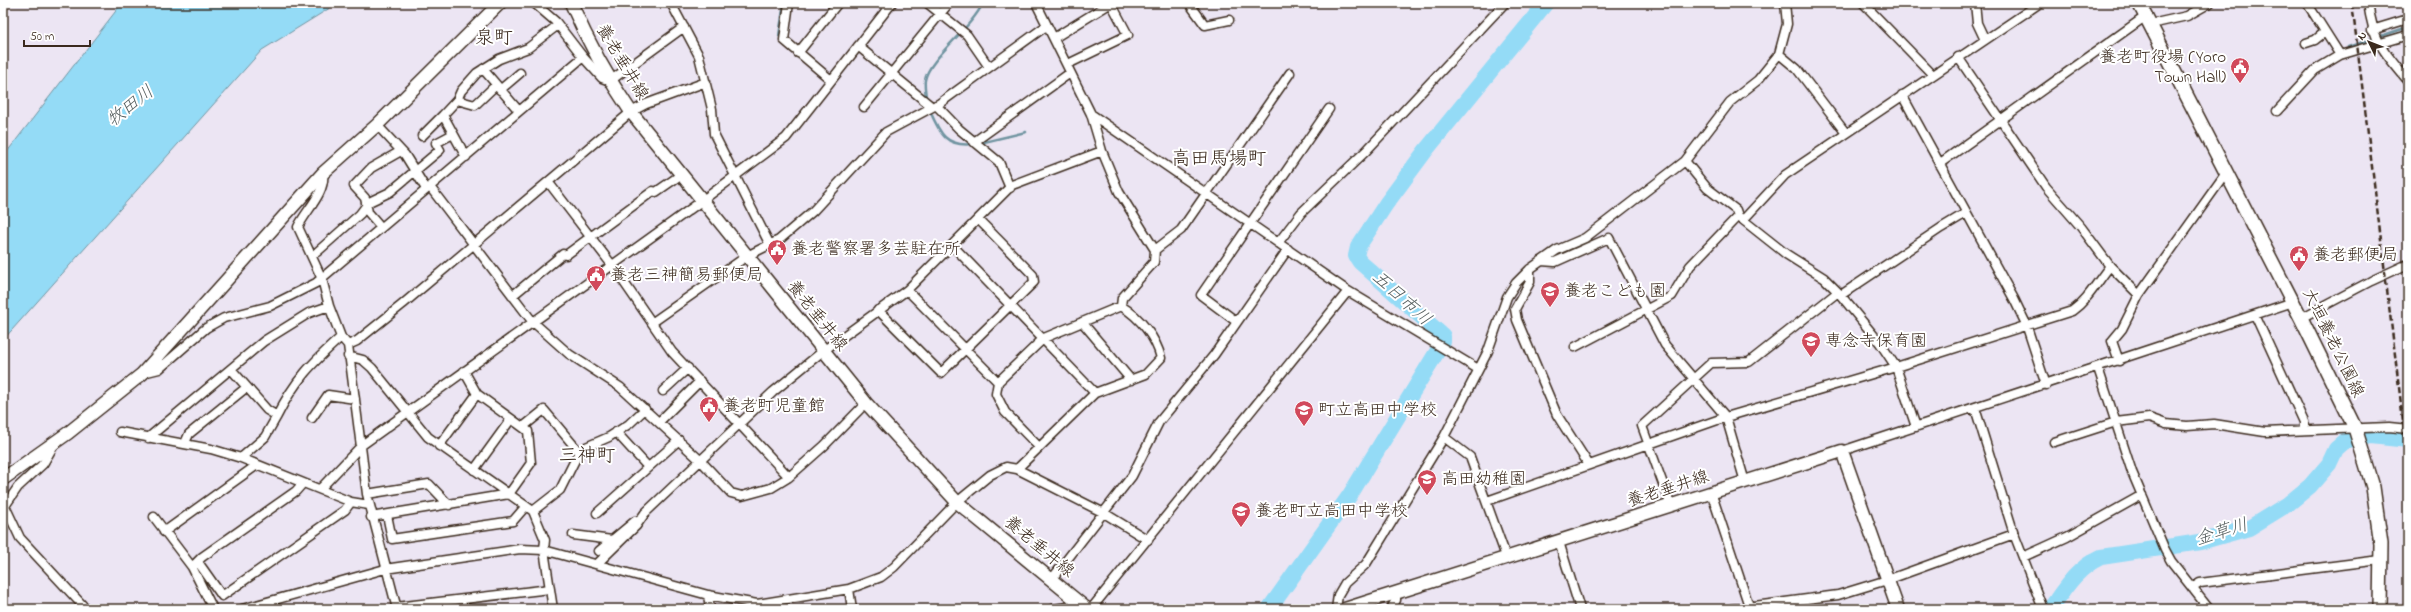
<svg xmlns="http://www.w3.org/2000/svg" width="2411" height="612" font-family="'Indie Flower','Klee One',sans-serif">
	<rect width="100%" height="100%" fill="#ece5f3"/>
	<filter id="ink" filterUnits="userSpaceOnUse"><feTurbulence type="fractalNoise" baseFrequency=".025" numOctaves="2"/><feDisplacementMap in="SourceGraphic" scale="8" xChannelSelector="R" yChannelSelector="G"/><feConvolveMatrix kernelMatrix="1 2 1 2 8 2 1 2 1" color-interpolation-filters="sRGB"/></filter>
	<g filter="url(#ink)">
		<!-- water -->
		<path fill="#94dbf6" stroke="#7094a0" d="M122 3H338L262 50 3 340V157Z"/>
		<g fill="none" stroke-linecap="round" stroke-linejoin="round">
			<!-- stream -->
			<path stroke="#7094a0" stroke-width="2.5" d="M779 36 784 3
				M2348 47 2408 27
				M926 99C926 93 924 86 925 80 929 58 971 29 983 3
				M930 111C940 134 946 147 973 144
				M980 143 1026 132"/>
			<!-- river -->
			<path stroke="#94dbf6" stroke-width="16" d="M1269 609 1350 495 1443 342V336L1360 262 1356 256 1358 247 1386 204 1426 150 1546 3
				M2050 609C2065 588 2077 568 2101 557L2200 542 2249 528 2288 504 2310 486 2329 464 2336 449 2344 442 2371 436 2408 440"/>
			<!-- street casing -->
			<g stroke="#3b2a1e" stroke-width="11">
				<path id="street" d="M534 3 556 22 583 57
					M671 3 699 56 712 109 714 134 769 243
					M789 3 784 40 831 80
					M927 3 967 35 989 67
					M1036 3 1091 114 1102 151 1119 192 1155 250 1154 262 1122 298 1121 306 1044 338 998 382 996 394 1005 412 1039 447
					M1189 3 1205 25 1229 20
					M1863 3 1932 74
					M1975 3 1977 23 1985 40
					M2307 3 2340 55
					M2368 3C2374 44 2383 50 2408 81
					M2151 24 2187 16 2210 3
					M2372 30 2408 19
					M1054 38 1111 3
					M2306 43 2315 40 2325 32
					M858 46 931 106
					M798 53 838 3
					M1779 54 1797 69 1845 132
					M1958 57 2046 187 2081 227 2110 266 2139 295
					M1068 64 1128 35 1111 3
					M483 69 519 111
					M500 90 520 73
					M1902 95 2014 299 2026 324 2046 385
					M457 100 461 91 477 73 499 59 528 48 558 25
					M936 105 959 129 999 162 1010 188
					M864 107 949 3
					M2277 111 2315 70 2340 55 2408 35
					M1091 114 1348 291 1478 369
					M443 115 457 100 475 105 496 85
					M377 125 405 155 426 189
					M422 136 443 115 466 157
					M974 142 1070 73
					M1685 161 1707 188 1736 210 1738 216 1786 254 1824 278 1838 292 1880 343 1896 367 1916 427
					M1939 164 2146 16
					M323 173C326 193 306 210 298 227L322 279 329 306 341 337 348 345 367 494 397 609
					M549 183 612 265 672 352 789 477
					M430 187 532 321 569 354 620 387 701 461 731 493 742 496 771 488 789 477 824 446 866 403
					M1744 219 1785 175 2040 3
					M381 227 368 212 365 198 354 186 371 168 401 151
					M1278 243 1301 213 1366 151 1505 3
					M953 246 1095 393
					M1155 250 1181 230 1290 73
					M317 252 360 214 369 202 390 192 440 150 436 143 453 134
					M1541 261 1555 262 1609 238 1665 345 1726 417 1745 482
					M1530 269V282L1515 309 1517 320 1557 415 1589 465
					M907 290 998 382
					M1841 295 1941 228 1966 213
					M512 296 563 254 566 255 653 191 656 192 682 174
					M878 310 941 373 1034 282 1033 275 979 220
					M2255 315 2304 422V429
					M2301 318 2371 281 2408 264
					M653 322 747 256 779 240 813 211 886 132 940 103 1046 26
					M1082 322 1131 380
					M1237 322 1201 295 1329 109
					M348 345 357 341 403 304 631 112 646 104 706 82
					M1575 347 1672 296 1690 266 1738 216
					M348 356 363 360 372 368 428 437 533 511 545 540 544 550 553 609
					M2119 361 2112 341 2122 329 2139 295 2226 173
					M2098 368 2132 472 2165 550 2171 561 2209 609
					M231 369 267 410 277 416C295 380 312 363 341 337
					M143 373 159 369 206 328 224 318 270 306 316 283 583 57 602 78 610 81 684 27
					M663 391 688 368
					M1975 408 2014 534 2043 609
					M277 416 265 437 241 458 351 502 369 505
					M312 418 328 395 355 399
					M659 422 700 381
					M523 427 544 410 580 453
					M120 432 211 449 241 458
					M616 432 648 467
					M1444 437 1470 457 1507 559
					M148 438 264 341 309 313 329 306
					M2054 442 2116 422 2149 418 2166 424 2187 426 2214 424 2265 432 2389 427 2408 429
					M185 443 189 434 247 387
					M54 445 43 464 18 487 5 506 20 538 86 609
					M439 446 477 394
					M1842 451 2293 302
					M1017 469 1095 393 1146 374 1161 358C1156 338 1140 317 1121 306
					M474 470 511 419
					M320 489 362 445 703 200 786 138 892 3
					M1711 492 1750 609
					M367 494 429 484 449 505
					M1487 501 1726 417 1896 367 2072 311C2088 300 2097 282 2110 266
					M1671 506 1642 426 1711 363 1749 362 1838 292
					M533 511 560 490 577 456 586 447 609 437 629 424 645 409
					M597 513 679 440
					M387 515 392 539 513 521 526 506
					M154 517 192 567 213 609
					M371 517 509 494 531 463 528 431 477 394 464 371
					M164 532 257 465
					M573 535 612 540
					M1559 542 1580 609
					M599 551 635 521
					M2023 557 2067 537 2142 495
					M198 562 222 596 345 510 351 502
					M597 564 636 526 645 513 773 392 823 351 907 290 1012 185 1102 151
					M192 567 202 557 296 491 303 483
					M1051 580 1132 476 1159 422 1214 355 1288 249
					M2192 588 2200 583 2380 560
					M849 589 852 609
					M708 595 710 609
					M396 607 550 589
					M242 609 385 569 520 549 544 550 708 595 757 604 849 589 881 577 894 567 957 502 990 475 1006 467 1017 469 1104 513 1148 540
					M1053 609 1082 605
					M1091 609 1348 291
					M1336 609 1338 595 1345 583 1366 564 1444 437 1488 351 1507 297 1516 283 1530 269 1557 250 1585 238 1685 161 1730 102 1758 80 1779 54 1787 24 1785 3
					M1391 609 1396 600V593
					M1731 609 1838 595 1887 580 2014 534"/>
			</g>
			<!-- secondary casing -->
			<g stroke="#3b2a1e" stroke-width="15">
				<path id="secondary" d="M571 3C588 42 607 77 631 112L866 403 957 502 1087 609
					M3 479 68 433 142 374 323 173 377 125 500 3
					M1345 609 1842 451 1898 609"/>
			</g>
			<!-- primary casing -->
			<g stroke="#3b2a1e" stroke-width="16">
				<path id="primary" d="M2139 3 2301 318 2355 428 2373 487 2381 544 2380 609"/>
			</g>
			<!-- street -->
			<use href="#street" stroke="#fff" stroke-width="8"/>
			<!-- secondary -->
			<use href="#secondary" stroke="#fff" stroke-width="12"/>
			<!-- primary -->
			<use href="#primary" stroke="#fff" stroke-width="13"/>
			<!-- rail -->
			<path stroke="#3b2a1e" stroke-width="2.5" stroke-dasharray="6 3" stroke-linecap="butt" d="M2352 3 2408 461"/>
		</g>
	</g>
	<!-- icons -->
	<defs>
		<g id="civic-pin" transform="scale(1)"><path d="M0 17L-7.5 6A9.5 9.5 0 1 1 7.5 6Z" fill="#d1495b" stroke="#fff"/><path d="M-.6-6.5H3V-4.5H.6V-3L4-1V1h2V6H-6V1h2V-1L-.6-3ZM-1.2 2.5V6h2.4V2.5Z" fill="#fff"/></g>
		<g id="school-pin" transform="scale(1)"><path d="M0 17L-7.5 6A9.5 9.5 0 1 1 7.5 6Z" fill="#d1495b" stroke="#fff"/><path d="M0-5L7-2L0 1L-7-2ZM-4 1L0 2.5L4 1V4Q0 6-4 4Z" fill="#fff"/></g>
	</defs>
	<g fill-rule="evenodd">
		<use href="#civic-pin" x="2240" y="67"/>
		<use href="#civic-pin" x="777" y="249"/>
		<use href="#civic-pin" x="2299" y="255"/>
		<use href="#civic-pin" x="596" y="275"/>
		<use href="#school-pin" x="1550" y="291"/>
		<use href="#school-pin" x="1811" y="341"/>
		<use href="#civic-pin" x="709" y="406"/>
		<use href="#school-pin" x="1304" y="410"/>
		<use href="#school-pin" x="1427" y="479"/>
		<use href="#school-pin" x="1241" y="511"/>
	</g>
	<g text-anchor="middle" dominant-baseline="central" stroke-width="4" stroke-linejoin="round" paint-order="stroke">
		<!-- poi labels -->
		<g font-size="17" fill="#3b2a1e" stroke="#fff" text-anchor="start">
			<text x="2226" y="57" text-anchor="end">養老町役場 (Yoro<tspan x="2226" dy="20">Town Hall)</tspan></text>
			<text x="791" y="249">養老警察署多芸駐在所</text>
			<text x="2313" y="255">養老郵便局</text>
			<text x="610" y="275">養老三神簡易郵便局</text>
			<text x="1564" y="291">養老こども園</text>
			<text x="1825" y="341">専念寺保育園</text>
			<text x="723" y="406">養老町児童館</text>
			<text x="1318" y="410">町立高田中学校</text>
			<text x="1441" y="479">高田幼稚園</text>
			<text x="1255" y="511">養老町立高田中学校</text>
		</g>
		<!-- street labels -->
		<g font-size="17" fill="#3b2a1e" stroke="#fff">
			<text transform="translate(622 62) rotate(59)">養老垂井線</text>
			<text transform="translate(817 316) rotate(51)">養老垂井線</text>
			<text transform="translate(2333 343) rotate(64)">大垣養老公園線</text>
			<text transform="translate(1668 489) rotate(-18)">養老垂井線</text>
			<text transform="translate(1039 547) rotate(40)">養老垂井線</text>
		</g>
		<!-- water labels -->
		<g font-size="18" font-style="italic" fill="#565f5f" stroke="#fff">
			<text transform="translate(131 107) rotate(-38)">牧田川</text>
			<text transform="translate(1401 299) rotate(42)">五日市川</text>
			<text transform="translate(2222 533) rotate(-17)">金草川</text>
		</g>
		<!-- quarter labels -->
		<g font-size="19" fill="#3b2a1e" stroke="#fff">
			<text x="494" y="38">泉町</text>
			<text x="1219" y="159">高田馬場町</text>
			<text x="587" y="456">三神町</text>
		</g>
	</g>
	<!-- margin -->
	<rect width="2411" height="612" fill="none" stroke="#fff" stroke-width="16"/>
	<rect x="8" y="8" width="2395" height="596" fill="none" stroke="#3b2a1e" stroke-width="1.5" filter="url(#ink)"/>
	<!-- north arrow -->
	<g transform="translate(2369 42) rotate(313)" stroke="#ffffff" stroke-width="3" paint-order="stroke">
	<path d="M0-3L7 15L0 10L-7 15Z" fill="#3b2a1e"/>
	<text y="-6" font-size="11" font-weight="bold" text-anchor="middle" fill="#3b2a1e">N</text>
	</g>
	<!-- scale -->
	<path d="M24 40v6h66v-6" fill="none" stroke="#3b2a1e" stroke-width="2"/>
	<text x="30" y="40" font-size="12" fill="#3b2a1e" stroke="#ffffff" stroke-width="3" paint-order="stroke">50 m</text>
</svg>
